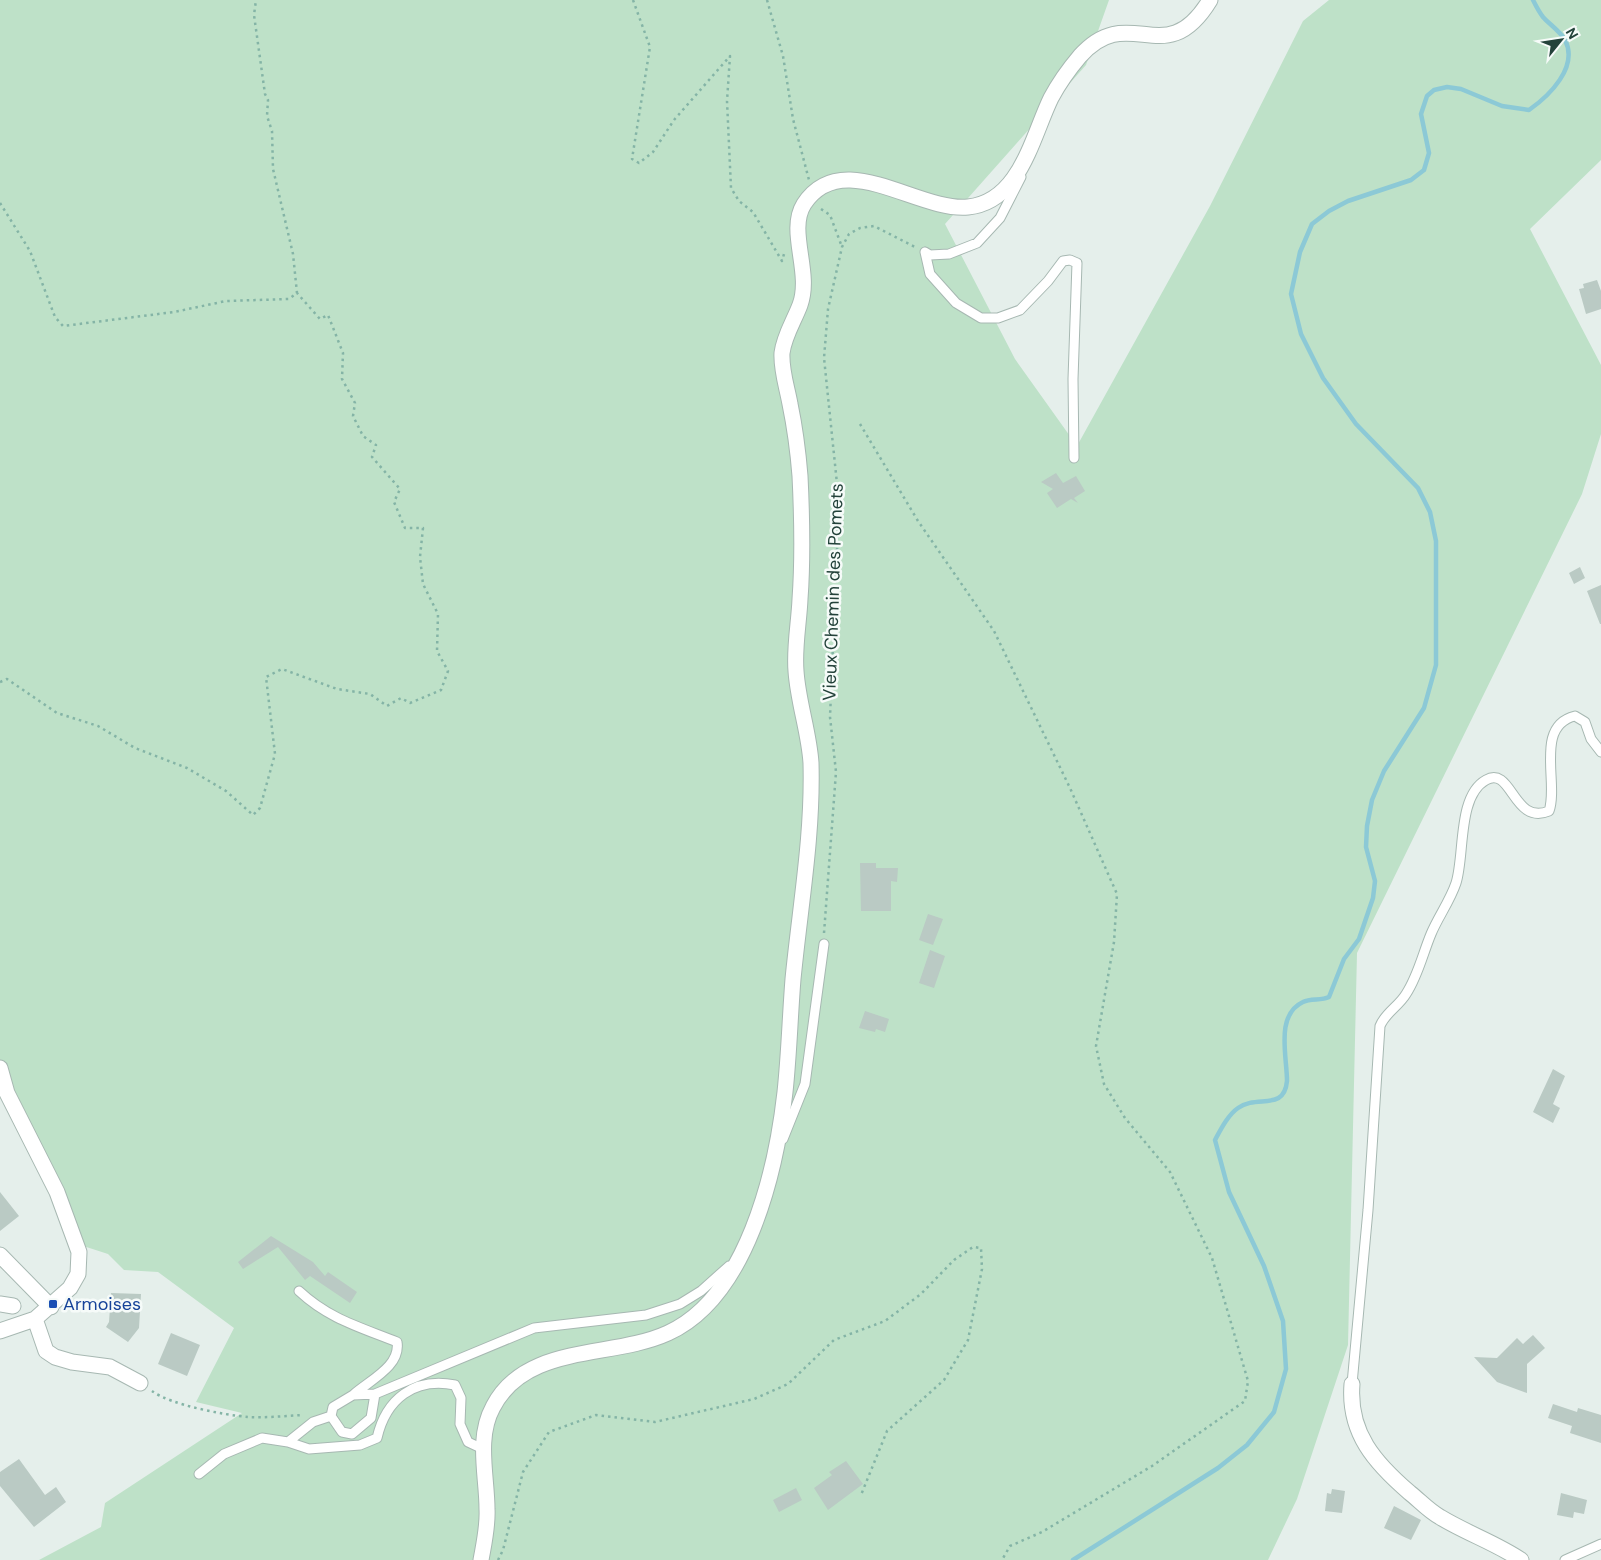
<svg xmlns="http://www.w3.org/2000/svg" width="1601" height="1560" font-family="'DM Sans',sans-serif">
	<rect width="100%" height="100%" fill="#e5efeb"/>
	<!-- green -->
	<path fill="#bee1c8" d="M0 0H1109L1086 65 945 224 1015 359 1077 446 1210 206 1303 21 1329 0H1601V160L1530 229 1601 365V434L1582 494 1357 953 1348 1345 1297 1499 1268 1560H39L101 1527 105 1503 242 1413 196 1402 234 1328 158 1272 124 1270 108 1254 74 1243 0 1087Z"/>
	<g fill="none" stroke-linecap="round" stroke-linejoin="round">
		<!-- stream -->
		<path stroke="#8cc9d6" stroke-width="4.5" d="M1073 1560 1218 1468 1247 1445 1274 1412 1286 1369 1283 1321 1264 1266 1229 1192 1215 1140C1221 1129 1228 1115 1238 1108 1257 1094 1284 1112 1287 1081 1287 1056 1275 1015 1303 1002 1311 998 1321 1001 1329 997L1344 959 1359 939 1373 898 1375 881 1366 847 1367 826 1372 800 1384 771 1424 708 1436 665V541L1430 512 1418 488 1356 424 1323 378 1301 334 1291 294 1300 252 1312 224 1329 211 1348 201 1411 180 1424 170 1429 153 1421 114 1427 96 1434 90 1447 87 1461 89 1502 106 1529 110C1549 96 1579 67 1565 40 1560 31 1549 24 1543 17 1539 12 1536 6 1533 0"/>
	</g>
	<!-- building -->
	<path fill="#bacac4" d="M1597 280 1601 291V309L1586 314 1579 289 1584 288 1583 284Z
		M1056 473 1063 483 1076 476 1085 491 1074 498 1078 503 1071 499 1057 508 1047 493 1053 489 1041 482Z
		M1580 567 1585 578 1574 584 1569 573Z
		M1601 585V624H1600L1587 591Z
		M860 863H876V868H898L897 882 891 881V911H861Z
		M928 914 943 919 933 945 919 940Z
		M930 950 945 956 934 988 919 983Z
		M865 1011 889 1019 885 1032 876 1029 875 1032 859 1028Z
		M1553 1069 1565 1076 1553 1104 1560 1108 1553 1123 1533 1112Z
		M0 1192 19 1216 0 1231Z
		M271 1236 313 1262 325 1276 328 1272 357 1292 350 1303 310 1276 305 1280 278 1247 243 1269 238 1262Z
		M111 1293 141 1294 139 1328 128 1342 106 1327 109 1322Z
		M171 1333 200 1345 187 1376 158 1364Z
		M1533 1335 1545 1348 1527 1364V1393L1497 1382 1474 1357 1497 1358 1517 1338 1523 1344Z
		M1553 1404 1577 1412 1578 1408 1601 1415V1443L1570 1433 1572 1426 1548 1418Z
		M19 1459 45 1495 56 1487 66 1502 34 1527 0 1486V1472Z
		M846 1461 863 1484 828 1510 814 1488 832 1475 829 1472Z
		M796 1488 802 1500 779 1512 773 1500Z
		M1332 1489 1345 1491 1342 1513 1325 1511 1327 1493 1331 1494Z
		M1561 1493 1587 1500 1584 1514 1574 1512 1573 1518 1557 1515Z
		M1394 1506 1421 1520 1411 1540 1384 1528Z"/>
	<g fill="none" stroke-linecap="round" stroke-linejoin="round">
		<!-- service casing -->
		<g stroke="#a7b8b2" stroke-width="11">
			<path id="service" d="M925 252 930 274 956 303 981 318H998L1020 310 1048 281 1063 261 1070 260 1077 263 1073 379 1074 458
				M925 252 930 255 949 254 977 243 1000 218 1021 177
				M783 1139 805 1084 824 944
				M299 1291C329 1319 360 1327 397 1342 401 1366 370 1380 353 1395
				M1352 1384 1368 1210 1380 1026C1385 1013 1399 1006 1406 994 1418 976 1423 953 1431 934 1438 917 1450 901 1456 883 1465 855 1457 796 1486 780 1512 765 1513 826 1549 811 1559 783 1534 726 1575 716L1585 722 1591 739 1601 752
				M375 1394 371 1418 352 1434 342 1432 331 1416 333 1407 353 1395 375 1394 534 1328 646 1315 680 1304 701 1291 729 1266
				M288 1442 313 1422 331 1416
				M199 1474 224 1454 262 1438 288 1442 309 1449 360 1445 377 1438C386 1399 414 1377 455 1385L461 1398 460 1424 468 1442 483 1449
				M1565 1560 1601 1544"/>
		</g>
		<!-- minor casing -->
		<g stroke="#a7b8b2" stroke-width="17">
			<path id="minor" d="M0 1068 7 1093 57 1192 79 1252 78 1274 70 1288 35 1319 0 1331
				M0 1255 51 1307
				M0 1304 13 1306
				M35 1319 46 1351 55 1357 72 1362 110 1367 140 1383
				M1352 1384C1348 1433 1375 1463 1410 1493 1420 1501 1429 1511 1440 1517 1466 1533 1496 1543 1521 1560"/>
		</g>
		<!-- tertiary casing -->
		<g stroke="#a7b8b2" stroke-width="17">
			<path id="tertiary" d="M481 1560C484 1543 488 1526 487 1509 487 1476 476 1438 493 1407 526 1343 611 1359 668 1333 747 1297 776 1172 785 1092 789 1055 790 1017 793 979 800 907 813 836 811 763 809 732 798 702 796 671 794 647 799 623 800 599 803 558 802 517 800 476 798 451 795 428 790 404 787 387 781 370 782 353 784 336 794 321 800 305 812 272 787 231 804 204 842 146 918 212 968 207 1020 202 1032 137 1051 98 1059 83 1069 69 1080 56 1130 0 1165 74 1210 0"/>
		</g>
		<!-- path -->
		<path stroke="#84b4a6" stroke-width="2.5" stroke-dasharray="2.5 4" stroke-linecap="butt" d="M633 0 650 47 632 159 639 163 653 152 674 120 730 56 727 101 731 188 739 201 753 212 782 261 784 254
			M767 0 783 56 793 119 809 180
			M0 203 30 251 55 317 63 326 174 312 226 301 289 299 297 293 293 254 273 169 272 131 267 116 268 100 265 94 254 15 256 0
			M821 209 830 215 842 247
			M860 424 918 521 994 631 1070 788 1117 894 1114 942 1096 1046 1104 1084 1125 1118 1170 1172 1212 1258 1248 1381 1245 1401 1152 1466 1042 1532 1010 1546 1002 1560
			M0 682 7 679 57 713 98 726 135 748 187 768 226 791 253 815 260 808 275 754 266 677 282 669 337 689 370 694 387 706 401 698 410 703 441 690 448 671 437 651 438 614 423 584 420 557 423 528H405L394 502 400 489 372 457 376 445 363 436 353 416 355 403 342 379 343 353 328 315 320 319 297 293
			M824 933 836 772 830 717 839 503 824 358 828 309 842 247 849 234 860 228 874 226 915 247
			M152 1391C171 1405 224 1415 248 1417 265 1418 284 1416 302 1415
			M498 1560 503 1550 523 1472 549 1432 596 1415 655 1422 754 1399 788 1384 834 1340 885 1321 921 1294 954 1260 973 1247 981 1248 982 1269 968 1340 944 1380 887 1431 861 1495"/>
		<!-- service -->
		<use href="#service" stroke="#fff" stroke-width="9"/>
		<!-- minor -->
		<use href="#minor" stroke="#fff" stroke-width="15"/>
		<!-- tertiary -->
		<use href="#tertiary" stroke="#fff" stroke-width="15"/>
	</g>
	<!-- markers -->
	<rect fill="#1a4fb4" stroke="#f6fbf9" stroke-width="2" x="48" y="1299" width="10" height="10" rx="2.5"/>
	<g text-anchor="middle" dominant-baseline="central" stroke-width="5" stroke-linejoin="round" paint-order="stroke">
		<!-- street labels -->
		<g font-size="18" fill="#23423a" stroke="#f6fbf9">
			<text transform="translate(833 592) rotate(-88)">Vieux Chemin des Pomets</text>
		</g>
		<!-- transit labels -->
		<g font-size="18" fill="#164399" stroke="#f6fbf9" text-anchor="start">
			<text x="63" y="1304">Armoises</text>
		</g>
	</g>
	<!-- north arrow -->
	<g transform="translate(1561 40) rotate(60)" stroke="#f6fbf9" stroke-width="4" paint-order="stroke">
	<path d="M0-4L9 19L0 12L-9 19Z" fill="#23423a"/>
	<text y="-8" font-size="14" font-weight="bold" text-anchor="middle" fill="#23423a">N</text>
	</g>
</svg>
